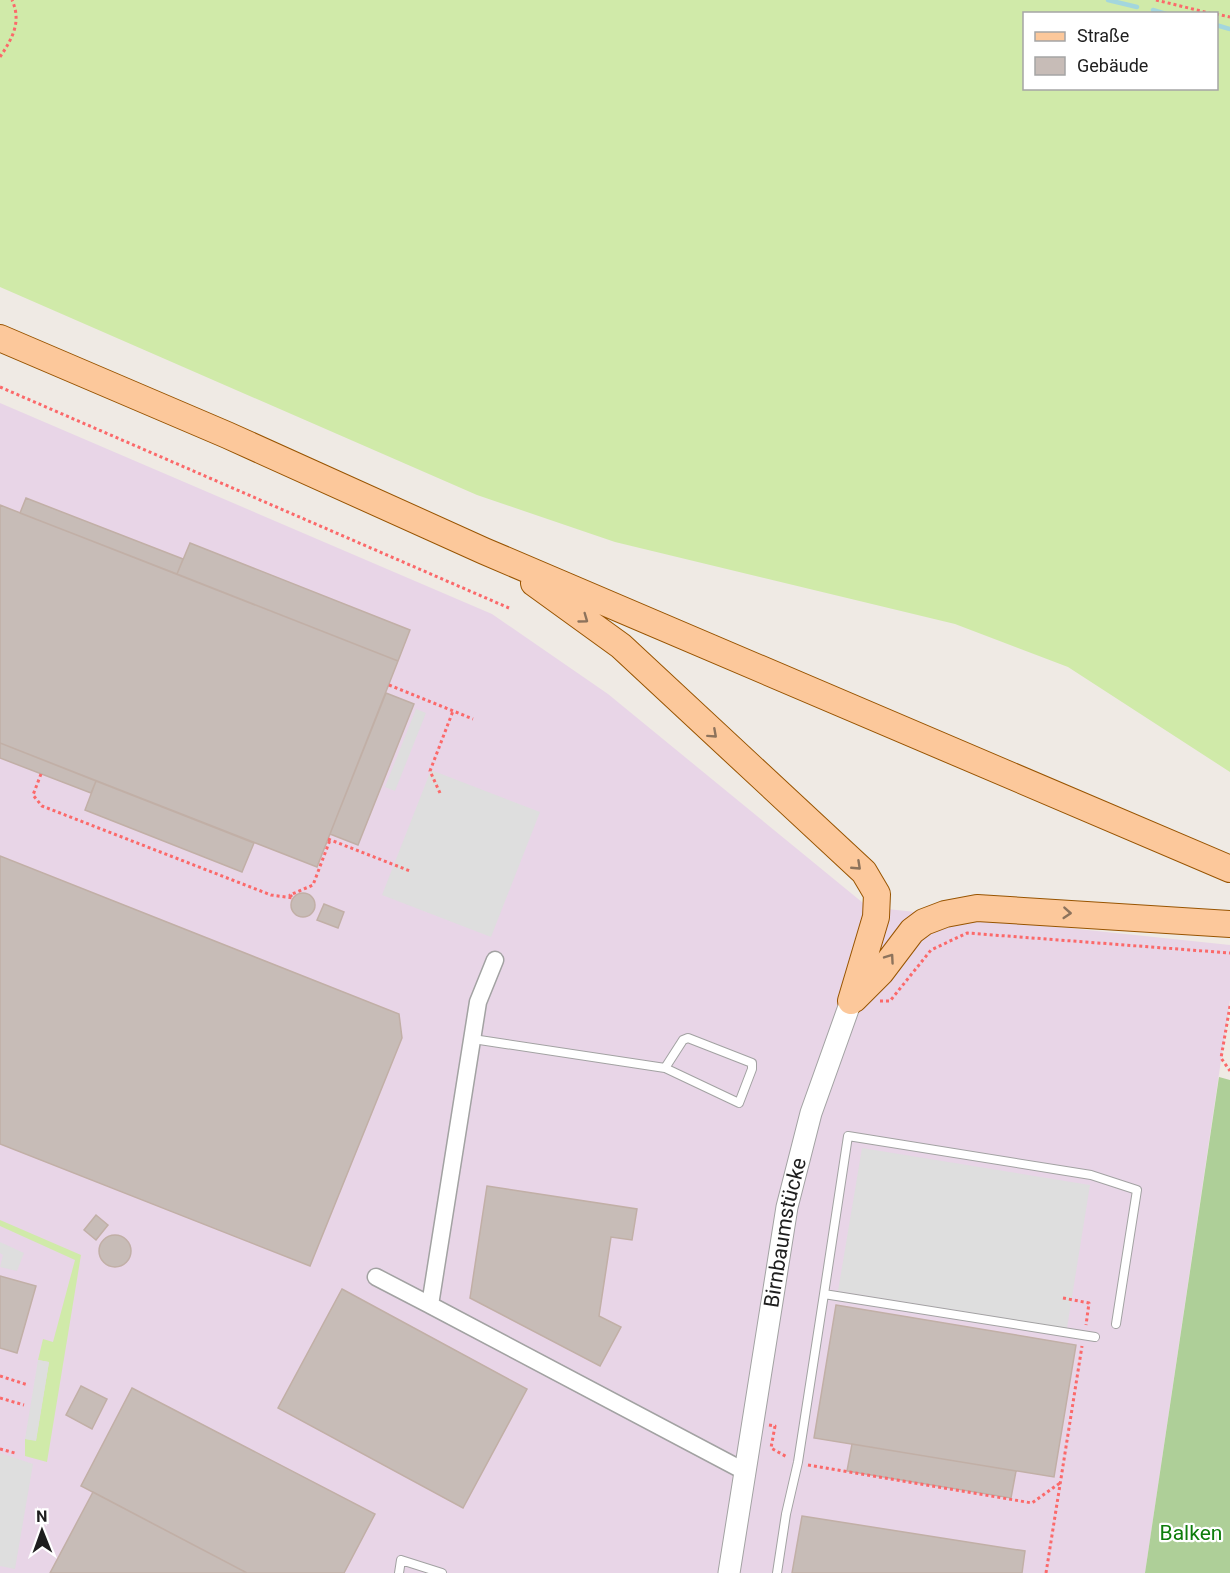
<svg xmlns="http://www.w3.org/2000/svg" width="1230" height="1573" font-family="Roboto,sans-serif">
	<rect width="100%" height="100%" fill="#efeae4"/>
	<!-- industrial -->
	<path fill="#e8d5e7" d="M0 403 492 614 608 694 868 907 1230 945V1000L1145 1573H0Z"/>
	<!-- grass -->
	<path fill="#d0eaa9" fill-rule="evenodd" d="M0 0H1230V772L1068 667 955 624 615 542 477 495 0 287ZM1024 14H1216V88H1024Z
		M0 1220 81 1255 47 1462 25 1456V1439L36 1440 49 1362 38 1360 43 1339 53 1342 75 1260 0 1226Z"/>
	<!-- forest -->
	<path fill="#aecf98" d="M1219 1077 1230 1080V1573H1145Z"/>
	<!-- parking -->
	<path fill="#dedede" d="M416 709 426 713 395 791 385 787Z
		M431 770 540 812 491 937 382 895Z
		M862 1148 1090 1185 1067 1328 838 1291Z
		M0 1242 24 1253 17 1271 0 1267 3 1255 0 1253Z
		M38 1360 49 1362 36 1441 25 1439Z
		M0 1453 33 1464 15 1569 0 1566Z"/>
	<g fill="none" stroke-linecap="round" stroke-linejoin="round">
		<!-- stream -->
		<path stroke="#a3d6dd" stroke-width="4.5" d="M1108 0 1137 7
			M1153 10 1166 14
			M1216 25 1230 29"/>
	</g>
	<!-- building -->
	<path fill="#c7bcb7" stroke="#c1afa6" stroke-width="1.5" d="M26 498 183 559 177 574 20 513Z
		M0 505 398 661 317 867 0 743Z
		M190 543 410 630 398 661 177 574Z
		M386 693 414 704 358 845 330 834Z
		M0 743 96 781 91 793 0 758Z
		M96 781 254 843 242 872 85 810Z
		M0 856 399 1014 402 1038 310 1266 0 1144Z
		M291 905a12 12 0 1 1 24 0a12 12 0 1 1-24 0Z
		M324 904 344 912 338 928 317 920Z
		M487 1186 637 1209 632 1240 611 1237 599 1316 621 1327 600 1366 470 1298Z
		M96 1215 108 1225 96 1240 84 1230Z
		M99 1251a16 16 0 1 1 32 0a16 16 0 1 1-32 0Z
		M0 1276 36 1286 17 1353 0 1348Z
		M342 1289 527 1389 463 1508 278 1408Z
		M836 1305 1076 1345 1054 1477 814 1438Z
		M81 1386 107 1399 92 1429 66 1415Z
		M132 1388 375 1514 344 1573H247L81 1486Z
		M852 1444 1016 1471 1011 1498 847 1471Z
		M93 1492 247 1573H50Z
		M802 1516 1025 1551 1022 1573H792Z"/>
	<g fill="none" stroke-linecap="round" stroke-linejoin="round">
		<!-- service casing -->
		<g stroke="#a2a2a2" stroke-width="10">
			<path id="service" d="M473 1039 665 1068 739 1103 752 1069V1063L688 1038 683 1040 665 1068
				M824 1294 848 1136 1091 1175 1137 1190 1116 1324
				M399 1573 401 1560 442 1573
				M777 1573 786 1514 798 1462 824 1294 1095 1337"/>
		</g>
		<!-- minor casing -->
		<g stroke="#a2a2a2" stroke-width="19">
			<path id="minor" d="M495 960 478 1002 430 1305 744 1471
				M376 1277 430 1305"/>
		</g>
		<!-- tertiary casing -->
		<g stroke="#a2a2a2" stroke-width="23">
			<g id="tertiary">
				<path id="s1" d="M729 1573 787 1207 811 1113 851 1001"/>
			</g>
		</g>
		<!-- primary casing -->
		<g stroke="#985400" stroke-width="28">
			<path id="primary" d="M0 338 227 435 484 551 1230 869
				M534 583 621 646 864 872 877 894 876 917 851 1001
				M854 999 881 972 912 931 924 922 945 914 977 908 1230 924"/>
		</g>
		<!-- path -->
		<path stroke="#fb696a" stroke-width="3" stroke-dasharray="3 3" stroke-linecap="butt" d="M1156 0 1213 14
			M1216 14 1230 17
			M0 57C12 39 22 22 12 0
			M0 387 509 608
			M389 685 473 719
			M41 774 33 795 42 806 271 895 293 898 290 895 313 885 330 840
			M440 793 430 771 453 711
			M328 839 410 871
			M880 1001H890L931 950 967 933 1230 953
			M1230 1006 1221 1058 1230 1071
			M1063 1298 1089 1303 1086 1325
			M0 1376 28 1385
			M0 1398 24 1405
			M769 1425 775 1426 771 1448 787 1457
			M0 1449 15 1453
			M808 1465 1032 1503 1060 1483
			M1046 1573 1082 1346"/>
		<!-- service -->
		<use href="#service" stroke="#fff" stroke-width="8"/>
		<!-- minor -->
		<use href="#minor" stroke="#fff" stroke-width="16"/>
		<!-- tertiary -->
		<use href="#tertiary" stroke="#fff" stroke-width="21"/>
		<!-- primary -->
		<use href="#primary" stroke="#fcc89b" stroke-width="26"/>
	</g>
	<!-- one-way arrows -->
	<defs><path id="oneway-chevron" d="M-2-3.5L2.5 0L-2 3.5" fill="none" stroke-width="1.6" stroke-linecap="round" stroke-linejoin="round" transform="scale(1.5)"/></defs>
	<g stroke="#8d735c">
		<use href="#oneway-chevron" transform="translate(584 619) rotate(36)"/>
		<use href="#oneway-chevron" transform="translate(713 734) rotate(42)"/>
		<use href="#oneway-chevron" transform="translate(857 866) rotate(43)"/>
		<use href="#oneway-chevron" transform="translate(1067 913) rotate(4)"/>
		<use href="#oneway-chevron" transform="translate(890 958) rotate(-55)"/>
	</g>
	<g text-anchor="middle" dominant-baseline="central" stroke-width="4.5" stroke-linejoin="round" paint-order="stroke">
		<!-- street labels -->
		<g font-size="21" fill="#1e1e1e" stroke="#fff">
			<text stroke="none"><textPath href="#s1" startOffset="345">Birnbaumstücke</textPath></text>
		</g>
		<!-- park labels -->
		<g font-size="21" fill="#0e7d0b" stroke="#fff">
			<text x="1191" y="1533">Balken</text>
		</g>
	</g>
	<!-- legend -->
	<rect x="1023" y="12" width="195" height="78" fill="#ffffff" stroke="#a5a5a5" stroke-width="1.5"/>
	<rect x="1035" y="32" width="30" height="9" fill="#fcc89b" stroke="#a5a5a5" stroke-width="1.5"/>
	<text x="1077" y="42" font-size="18" fill="#1e1e1e">Straße</text>
	<rect x="1035" y="57" width="30" height="18" fill="#c7bcb7" stroke="#a5a5a5" stroke-width="1.5"/>
	<text x="1077" y="72" font-size="18" fill="#1e1e1e">Gebäude</text>
	<!-- north arrow -->
	<g transform="translate(42 1531) rotate(359)" stroke="#ffffff" stroke-width="4.5" paint-order="stroke">
	<path d="M0-4.5L10 22L0 15L-10 22Z" fill="#1e1e1e"/>
	<text y="-9" font-size="16" font-weight="bold" text-anchor="middle" fill="#1e1e1e">N</text>
	</g>
</svg>
